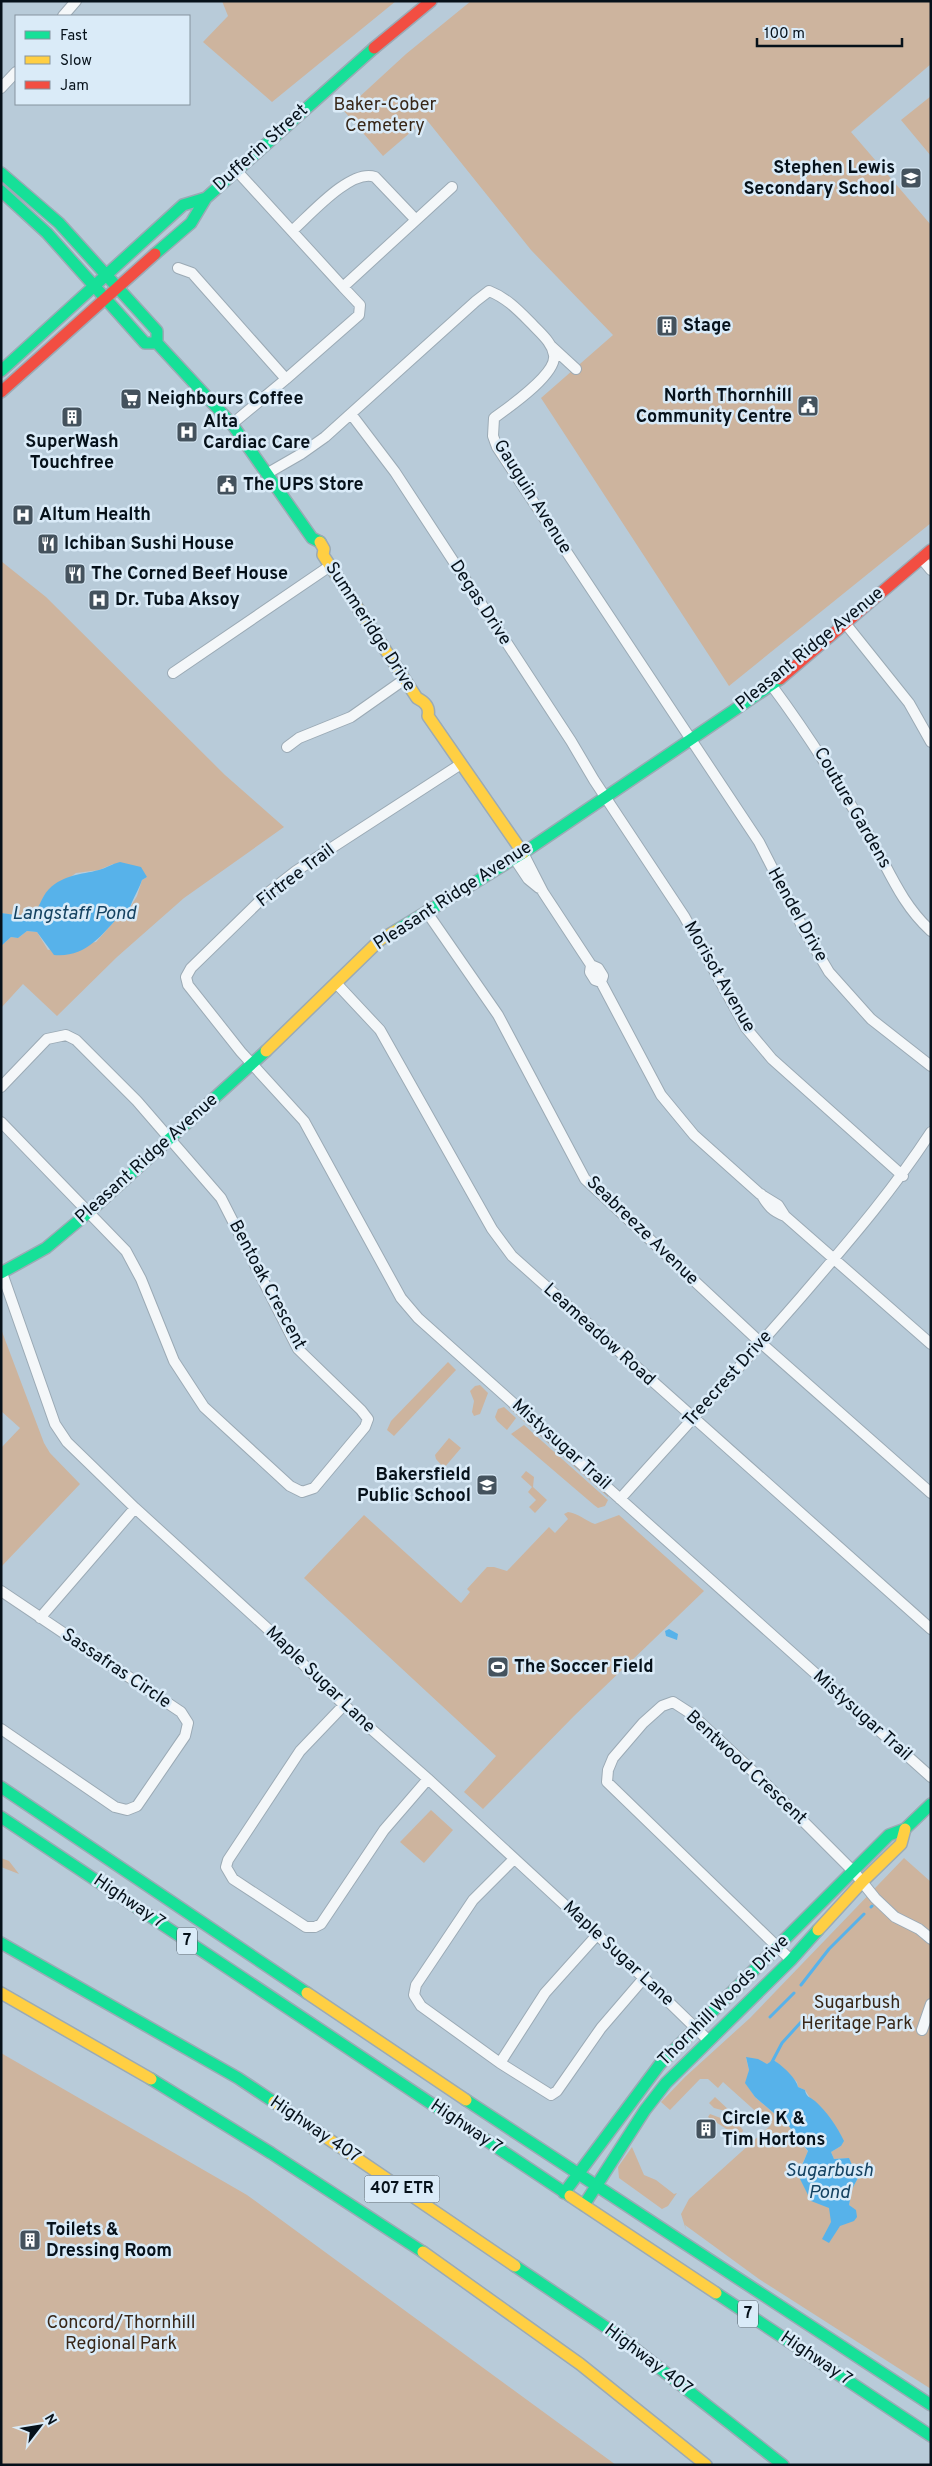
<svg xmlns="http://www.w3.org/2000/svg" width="932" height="2466" font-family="Overpass,sans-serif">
	<rect width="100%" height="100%" fill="#b8cbd9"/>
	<!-- green -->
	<path fill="#cdb49e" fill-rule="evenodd" d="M222 1H396L272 102 203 42 228 16Z
		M471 1H931V64L851 132 931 225V523L729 686 541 398 613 335 531 250 426 119 383 156 344 111 406 54Z
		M931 96V156L901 120Z
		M1 561 46 597 225 775 284 827 184 898 117 957 57 1016 23 984 1 1008V946L11 937 18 938 27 931 37 932 48 950 96 942 120 915 129 909 137 896 142 880 147 877 113 864 99 870 76 873 44 896 36 913 30 918 1 913Z
		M1 1329 44 1443 50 1453 80 1484 1 1567V1448L20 1428 1 1411Z
		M448 1362 456 1370 394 1436 387 1430 391 1421Z
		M480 1385 488 1393 480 1414 474 1416 472 1412 474 1401 470 1391 475 1386Z
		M504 1407 516 1418 507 1430 497 1421 495 1417 498 1409Z
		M508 1407 513 1409 608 1495V1497Z
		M524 1425 608 1500 605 1506 598 1508 594 1505 511 1434Z
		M449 1438 461 1448 444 1468 436 1459 435 1455Z
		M526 1471 534 1477 533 1487 547 1500 535 1513 529 1507 536 1500 528 1492 532 1487 521 1477Z
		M568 1512C578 1513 586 1521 595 1524L619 1515 704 1591 574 1716 483 1809 464 1792 496 1756 304 1578 364 1515 461 1603 470 1592 467 1589 487 1567H494L507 1571 549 1527 555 1533 568 1519 564 1514Z
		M431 1810 453 1830 424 1863 400 1842Z
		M1 1858 9 1861 19 1874 1 1867Z
		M904 1858 931 1882V2389L759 2279 685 2225 686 2230 681 2214 689 2199 771 2125 723 2082 718 2088 708 2079H700L670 2110 661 2102 685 2077 750 2018ZM746 2058 767 2064 774 2060 797 2082 798 2087 805 2090 841 2146 831 2152 834 2159 849 2158 858 2178 852 2189 849 2205 852 2208 834 2195 798 2175 797 2168 802 2164 808 2152 788 2125 755 2097 746 2083 749 2070Z
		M1 2053 247 2195 616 2465H1Z
		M715 2097 730 2111 729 2112 714 2108 709 2103Z
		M710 2114 739 2125 743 2130 742 2134 739 2136 734 2134 708 2117Z
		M632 2147 644 2175 656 2180 674 2194 677 2193 668 2206 662 2209 619 2178 618 2167Z"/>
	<!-- water -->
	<path fill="#57b2ea" d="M120 862 141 867 147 877 142 880C139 890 128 906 129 915H120C101 936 85 958 54 955L37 932 27 931 18 938 11 937 1 946V913L30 917C40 910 40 898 49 889 65 874 80 875 99 870 106 868 112 864 120 862Z
		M669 1629 678 1634 677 1640 666 1636 665 1631Z
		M746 2057 758 2059 767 2064 773 2060C781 2064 797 2079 798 2087L805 2090C806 2097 810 2097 815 2101 827 2112 837 2126 844 2141L841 2146 831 2152 834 2159 849 2158 858 2178 852 2189 849 2205 856 2210 857 2217 854 2221 840 2226 829 2243 822 2239 831 2222 829 2208 811 2201 798 2175 808 2151 788 2125 755 2097 745 2083 749 2070Z"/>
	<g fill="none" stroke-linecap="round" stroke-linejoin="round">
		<!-- stream -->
		<path stroke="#57b2ea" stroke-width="3" d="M871 1907 872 1906
			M801 1985 829 1949 864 1914
			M770 2017 794 1993
			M772 2062 782 2043 802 2021"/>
		<!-- street casing -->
		<g stroke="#9baab5" stroke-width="12">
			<path id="street" d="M63 16 76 1
				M1 88 16 72
				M236 170 343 287 452 187
				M292 231C310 215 351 168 375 177L416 220
				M178 268 192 273 286 379 232 424
				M551 346 576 369
				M286 379 359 315 360 305 343 287
				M351 414 395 472 571 741 594 780 684 916 746 1028 772 1059 903 1176
				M268 473 301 454 325 437 476 301 489 291C507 298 519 311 532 324 540 333 552 342 554 355 557 374 509 407 494 418L493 436 497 447 759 842 804 930 829 972 871 1019 931 1066
				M921 558 931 570
				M845 623 909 703 931 742
				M173 673 330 566
				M772 686C807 733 838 782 867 832 888 867 900 903 931 931
				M287 747 299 738 351 717 405 679
				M461 764 296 871 269 892 191 968 186 977 188 985 241 1052 304 1121 401 1298 418 1318 931 1777
				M523 853 543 892 591 965 590 972 595 980 601 982
				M514 858 528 879 539 888
				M426 911 498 1015 585 1179 761 1343 931 1493
				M591 965 598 968 603 976 601 982 661 1095 694 1135 760 1194 778 1205 785 1216 931 1344
				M336 983 380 1030 492 1229 512 1256 931 1629
				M1 1087 47 1039 66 1035 76 1040 137 1101 221 1198 298 1349 361 1410 368 1419 365 1427 314 1488 302 1492 290 1486 204 1407 174 1361 141 1279 126 1251 1 1122
				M761 1194C768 1206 772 1211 785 1216
				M2 1273 55 1424 67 1442 135 1508 269 1630 344 1705 428 1779 644 1978 708 2040
				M620 1499C681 1431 743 1364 802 1296 849 1241 891 1193 931 1132
				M1 1591 181 1712 188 1723 185 1736 137 1806 127 1810 115 1807 1 1729
				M40 1618 135 1508
				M344 1705 300 1751 228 1860 226 1867 233 1879 306 1927H315L321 1924 384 1830 428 1779
				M514 1859 473 1900 416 1985 414 1995 421 2006 500 2063 551 2095 557 2091 601 2028 644 1978
				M791 1960 607 1782 608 1770 613 1758 643 1723 662 1706 673 1702 690 1713 760 1778 854 1872 875 1898 895 1917 919 1929 931 1939
				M922 2030 931 2004
				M500 2063 545 1993 597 1935"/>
		</g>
		<!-- fast casing -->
		<g stroke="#9baab5" stroke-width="14">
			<path id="fast" d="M1 173 59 223 157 331V343L232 424 312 538 320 542
				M1 191 47 233 145 343H157
				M155 254 191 223 206 198 374 48
				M1 371 183 205 206 198
				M397 930 523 853 780 679
				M1 1273 46 1248 89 1212 266 1051
				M1 1787 307 1993
				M1 1817 570 2196
				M1 1943 238 2078 274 2102
				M151 2079 271 2153 423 2252
				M466 2100 931 2405
				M564 2193 660 2064 889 1835 905 1829 931 1804
				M584 2205 645 2110 666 2083 791 1960 818 1930
				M515 2266 616 2334 783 2465
				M716 2293 931 2436"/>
		</g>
		<!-- slow casing -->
		<g stroke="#9baab5" stroke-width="14">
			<path id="slow" d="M320 542 324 549 323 555 417 698C425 702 430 707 428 716L523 853
				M266 1051 380 940 397 930
				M818 1930 863 1881 901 1844 905 1829
				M1 1993 151 2079
				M307 1993 466 2100
				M274 2102 515 2266
				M570 2196 716 2293
				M423 2252 580 2364 706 2465"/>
		</g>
		<!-- jam casing -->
		<g stroke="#9baab5" stroke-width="14">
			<path id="jam" d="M374 48 431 1
				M1 392 155 254
				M780 679 931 550"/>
		</g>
		<!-- street -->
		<use href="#street" stroke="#f4f7f9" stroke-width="10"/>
		<!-- fast -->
		<use href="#fast" stroke="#16e098" stroke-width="11"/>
		<!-- slow -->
		<use href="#slow" stroke="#ffcf43" stroke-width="11"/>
		<!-- jam -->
		<use href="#jam" stroke="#f24e42" stroke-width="11"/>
	</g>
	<!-- icons -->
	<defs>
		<g id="school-square" transform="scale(1.125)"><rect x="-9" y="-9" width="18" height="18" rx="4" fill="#44525d" stroke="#daebf8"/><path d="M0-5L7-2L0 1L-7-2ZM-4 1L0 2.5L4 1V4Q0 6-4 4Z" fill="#fff"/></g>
		<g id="building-square" transform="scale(1.125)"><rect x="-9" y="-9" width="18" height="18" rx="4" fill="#44525d" stroke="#daebf8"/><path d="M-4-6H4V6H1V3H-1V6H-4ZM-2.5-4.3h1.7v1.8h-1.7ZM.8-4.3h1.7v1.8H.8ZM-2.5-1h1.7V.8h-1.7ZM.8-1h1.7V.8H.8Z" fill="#fff"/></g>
		<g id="supermarket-square" transform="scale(1.125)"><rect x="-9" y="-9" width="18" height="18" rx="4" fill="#44525d" stroke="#daebf8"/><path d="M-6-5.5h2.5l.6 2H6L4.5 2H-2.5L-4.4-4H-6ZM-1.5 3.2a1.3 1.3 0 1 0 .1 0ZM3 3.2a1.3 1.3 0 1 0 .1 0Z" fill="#fff"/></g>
		<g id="civic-square" transform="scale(1.125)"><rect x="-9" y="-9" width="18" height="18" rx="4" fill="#44525d" stroke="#daebf8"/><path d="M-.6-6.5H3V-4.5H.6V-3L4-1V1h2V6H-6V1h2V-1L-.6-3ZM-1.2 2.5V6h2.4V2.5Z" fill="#fff"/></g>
		<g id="hospital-square" transform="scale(1.125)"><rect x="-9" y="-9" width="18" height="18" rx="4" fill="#44525d" stroke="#daebf8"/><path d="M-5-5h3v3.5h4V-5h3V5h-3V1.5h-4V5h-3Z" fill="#fff"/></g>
		<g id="restaurant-square" transform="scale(1.125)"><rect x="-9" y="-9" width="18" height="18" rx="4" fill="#44525d" stroke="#daebf8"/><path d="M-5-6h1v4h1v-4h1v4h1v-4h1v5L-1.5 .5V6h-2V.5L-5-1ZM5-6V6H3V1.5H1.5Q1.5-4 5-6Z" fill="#fff"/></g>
		<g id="stadium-square" transform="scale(1.125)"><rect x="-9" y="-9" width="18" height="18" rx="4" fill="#44525d" stroke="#daebf8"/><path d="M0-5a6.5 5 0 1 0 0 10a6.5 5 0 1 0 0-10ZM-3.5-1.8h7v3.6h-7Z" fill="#fff"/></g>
	</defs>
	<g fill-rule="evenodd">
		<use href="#school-square" x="911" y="178"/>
		<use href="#building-square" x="667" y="326"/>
		<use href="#supermarket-square" x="131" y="399"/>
		<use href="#civic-square" x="808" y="406"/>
		<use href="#building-square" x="72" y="417"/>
		<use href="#hospital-square" x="187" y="432"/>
		<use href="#civic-square" x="227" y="485"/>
		<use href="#hospital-square" x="23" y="515"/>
		<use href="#restaurant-square" x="48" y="544"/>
		<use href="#restaurant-square" x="75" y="574"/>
		<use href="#hospital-square" x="99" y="600"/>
		<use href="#school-square" x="487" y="1485"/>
		<use href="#stadium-square" x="498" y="1667"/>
		<use href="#building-square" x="706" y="2129"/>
		<use href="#building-square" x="30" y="2240"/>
	</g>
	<g text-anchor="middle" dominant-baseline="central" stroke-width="5" stroke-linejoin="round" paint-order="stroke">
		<!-- shield labels -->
		<g fill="#daebf8" stroke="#46525d" stroke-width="1">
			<rect x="177" y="1927.5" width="20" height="27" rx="4"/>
			<rect x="364.5" y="2175.5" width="75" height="27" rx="4"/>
			<rect x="738" y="2300.5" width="20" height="27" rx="4"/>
		</g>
		<g font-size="16" font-weight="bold" fill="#06111a">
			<text x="187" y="1941">7</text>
			<text x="402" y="2189">407 ETR</text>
			<text x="748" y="2314">7</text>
		</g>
		<!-- park labels -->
		<g font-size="18" fill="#382718" stroke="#daebf8">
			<text x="385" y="105">Baker-Cober<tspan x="385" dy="21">Cemetery</tspan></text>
			<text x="857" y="2003">Sugarbush<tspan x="857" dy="21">Heritage Park</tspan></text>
			<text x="121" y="2323">Concord/Thornhill<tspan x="121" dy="21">Regional Park</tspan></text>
		</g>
		<!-- street labels -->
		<g font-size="18" fill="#06111a" stroke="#daebf8">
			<text transform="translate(261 148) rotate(-42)">Dufferin Street</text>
			<text transform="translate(532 497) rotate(58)">Gauguin Avenue</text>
			<text transform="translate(480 603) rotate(57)">Degas Drive</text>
			<text transform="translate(370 627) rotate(57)">Summeridge Drive</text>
			<text transform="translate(810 649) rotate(-39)">Pleasant Ridge Avenue</text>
			<text transform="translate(852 808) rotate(60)">Couture Gardens</text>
			<text transform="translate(296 876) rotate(-37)">Firtree Trail</text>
			<text transform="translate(453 896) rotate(-33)">Pleasant Ridge Avenue</text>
			<text transform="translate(797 915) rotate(61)">Hendel Drive</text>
			<text transform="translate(719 977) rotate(60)">Morisot Avenue</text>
			<text transform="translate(147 1159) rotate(-42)">Pleasant Ridge Avenue</text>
			<text transform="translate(642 1231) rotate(44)">Seabreeze Avenue</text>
			<text transform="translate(267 1285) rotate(62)">Bentoak Crescent</text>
			<text transform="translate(599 1335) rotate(42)">Leameadow Road</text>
			<text transform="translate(728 1379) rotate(-48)">Treecrest Drive</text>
			<text transform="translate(561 1445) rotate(42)">Mistysugar Trail</text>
			<text transform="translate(116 1669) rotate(34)">Sassafras Circle</text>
			<text transform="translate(320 1680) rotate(44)">Maple Sugar Lane</text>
			<text transform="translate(862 1716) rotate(42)">Mistysugar Trail</text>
			<text transform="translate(746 1768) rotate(43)">Bentwood Crescent</text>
			<text transform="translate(129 1902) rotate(34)">Highway 7</text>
			<text transform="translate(618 1954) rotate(43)">Maple Sugar Lane</text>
			<text transform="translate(724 2001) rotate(-45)">Thornhill Woods Drive</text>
			<text transform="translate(466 2127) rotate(34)">Highway 7</text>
			<text transform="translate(315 2130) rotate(34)">Highway 407</text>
			<text transform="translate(816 2359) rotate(34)">Highway 7</text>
			<text transform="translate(648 2360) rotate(37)">Highway 407</text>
		</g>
		<!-- poi labels -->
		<g font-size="18" font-weight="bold" fill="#06111a" stroke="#daebf8" text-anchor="start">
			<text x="895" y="168" text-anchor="end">Stephen Lewis<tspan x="895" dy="21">Secondary School</tspan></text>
			<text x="683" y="326">Stage</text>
			<text x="792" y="396" text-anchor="end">North Thornhill<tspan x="792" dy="21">Community Centre</tspan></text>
			<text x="147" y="399">Neighbours Coffee</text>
			<text x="203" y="422">Alta<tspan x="203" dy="21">Cardiac Care</tspan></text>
			<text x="72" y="442" text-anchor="middle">SuperWash<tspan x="72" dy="21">Touchfree</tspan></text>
			<text x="243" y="485">The UPS Store</text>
			<text x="39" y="515">Altum Health</text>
			<text x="64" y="544">Ichiban Sushi House</text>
			<text x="91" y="574">The Corned Beef House</text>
			<text x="115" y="600">Dr. Tuba Aksoy</text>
			<text x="471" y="1475" text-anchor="end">Bakersfield<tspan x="471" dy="21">Public School</tspan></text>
			<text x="514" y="1667">The Soccer Field</text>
			<text x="722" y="2119">Circle K &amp;<tspan x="722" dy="21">Tim Hortons</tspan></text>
			<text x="46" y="2230">Toilets &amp;<tspan x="46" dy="21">Dressing Room</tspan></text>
		</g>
		<!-- water labels -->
		<g font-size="19" font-style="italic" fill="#144261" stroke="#daebf8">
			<text x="74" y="914">Langstaff Pond</text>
			<text x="829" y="2171">Sugarbush<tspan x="829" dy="22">Pond</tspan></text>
		</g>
	</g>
	<!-- border -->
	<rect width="932" height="2466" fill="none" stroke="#06111a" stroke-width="5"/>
	<!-- legend -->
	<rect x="15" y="15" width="175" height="90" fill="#daebf8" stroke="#85949f"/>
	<rect x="25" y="31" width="25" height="8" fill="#16e098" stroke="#85949f"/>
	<text x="60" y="40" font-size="15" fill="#06111a">Fast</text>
	<rect x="25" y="56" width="25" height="8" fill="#ffcf43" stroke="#85949f"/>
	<text x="60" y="65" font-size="15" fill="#06111a">Slow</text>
	<rect x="25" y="81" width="25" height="8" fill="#f24e42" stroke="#85949f"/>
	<text x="60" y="90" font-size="15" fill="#06111a">Jam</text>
	<!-- north arrow -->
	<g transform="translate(40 2426) rotate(59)" stroke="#daebf8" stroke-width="4" paint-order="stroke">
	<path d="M0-4L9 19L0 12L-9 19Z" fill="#06111a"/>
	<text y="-8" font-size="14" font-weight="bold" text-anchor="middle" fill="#06111a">N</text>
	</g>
	<!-- scale -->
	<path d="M757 38v8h145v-8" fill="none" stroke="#06111a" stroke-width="2.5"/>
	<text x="764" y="38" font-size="15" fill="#06111a" stroke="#daebf8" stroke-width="4" paint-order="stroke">100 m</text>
</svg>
